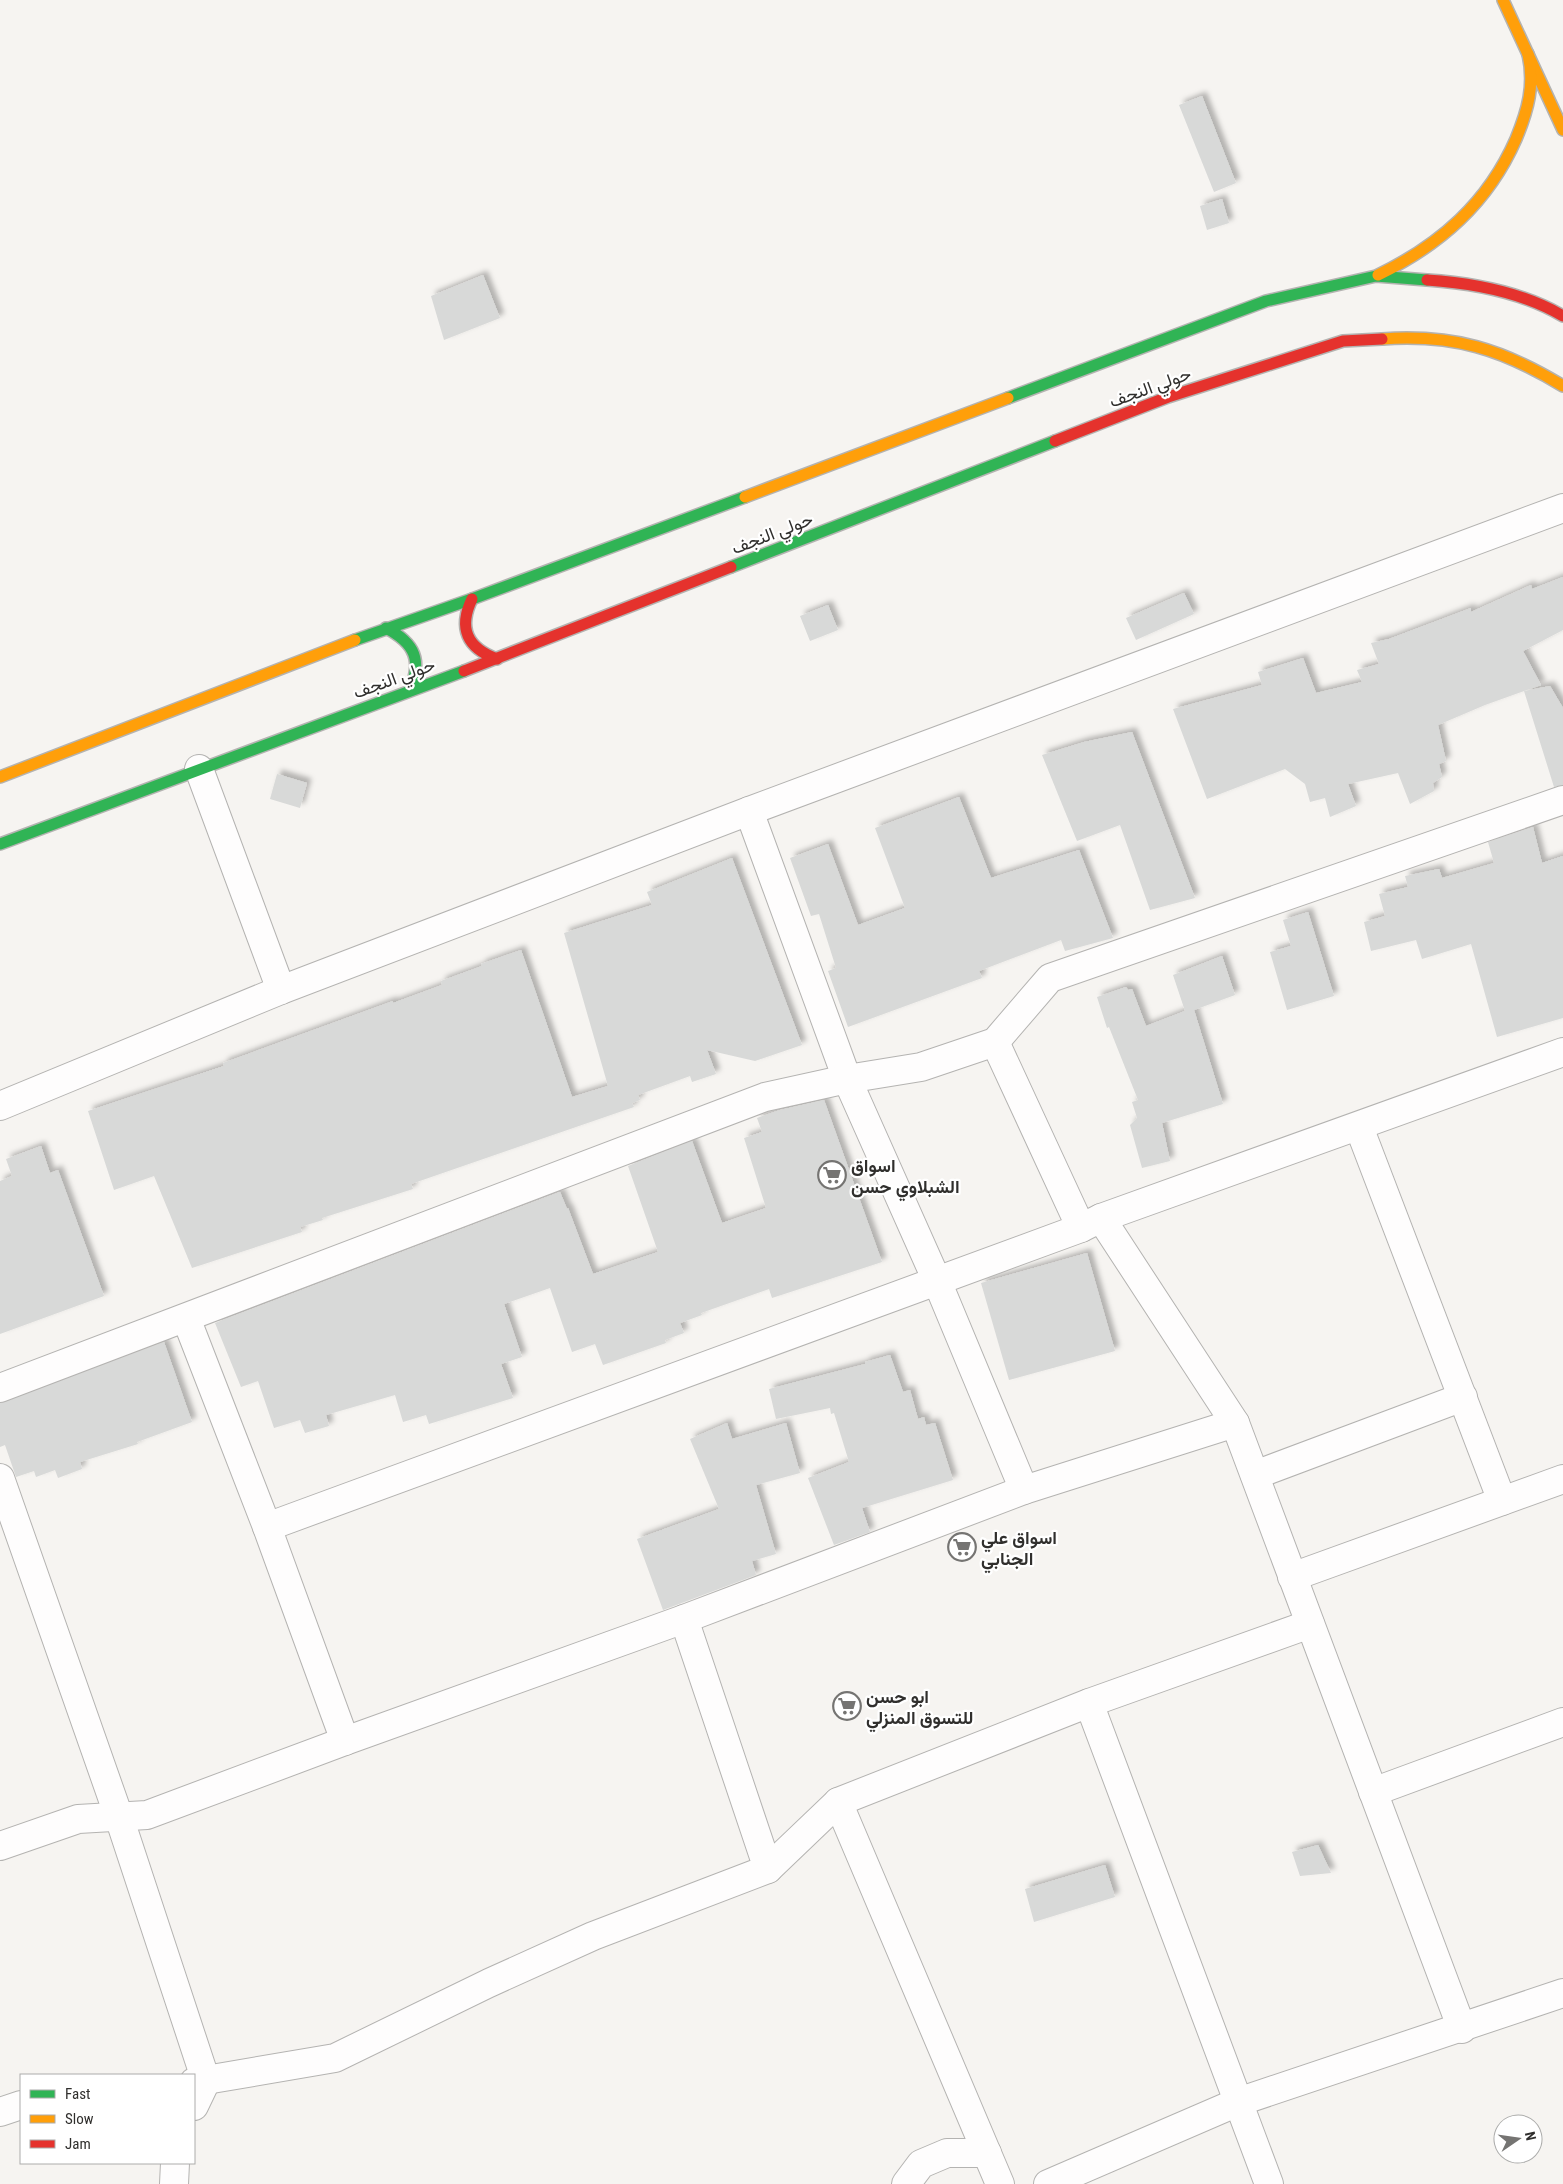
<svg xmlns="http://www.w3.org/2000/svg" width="1563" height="2184" viewBox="0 0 1563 2184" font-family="'Roboto Condensed',Vazirmatn,sans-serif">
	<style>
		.building { fill: #d8d9d8; filter: url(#shadow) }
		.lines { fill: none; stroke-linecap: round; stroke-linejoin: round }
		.street-casing { stroke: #b4b3b1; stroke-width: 30 }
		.fast-casing { stroke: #b4b3b1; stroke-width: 14 }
		.slow-casing { stroke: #b4b3b1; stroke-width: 14 }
		.jam-casing { stroke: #b4b3b1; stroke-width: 14 }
		.street { stroke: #fefdfd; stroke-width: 28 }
		.fast { stroke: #30b455; stroke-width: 11 }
		.slow { stroke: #ff9f0a; stroke-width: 11 }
		.jam { stroke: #e5322d; stroke-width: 11 }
		.labels { text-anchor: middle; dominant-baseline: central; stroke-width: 4.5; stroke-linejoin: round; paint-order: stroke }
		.street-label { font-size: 18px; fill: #302f2d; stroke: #fff }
		.poi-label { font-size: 18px; font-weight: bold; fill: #302f2d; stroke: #fff; text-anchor: start }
	</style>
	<defs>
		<filter id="shadow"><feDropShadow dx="4.5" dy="-4.5" stdDeviation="2.5" flood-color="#0004"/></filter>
	</defs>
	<rect width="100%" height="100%" fill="#f6f4f1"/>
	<g class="building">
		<polygon points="1202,96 1236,183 1214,192 1179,105"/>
		<polygon points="1222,199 1229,223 1207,230 1200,206"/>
		<polygon points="483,275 500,318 444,340 431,296"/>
		<polygon points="1563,577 1563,630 1523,651 1541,685 1485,705 1438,725 1446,761 1439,764 1442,777 1433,783 1434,791 1410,804 1398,773 1348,784 1356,806 1330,817 1325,798 1310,802 1305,784 1285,769 1207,799 1173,709 1262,685 1258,672 1303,658 1316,693 1362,682 1357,670 1379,664 1371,643 1389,639 1471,608 1471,612 1531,585 1532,589"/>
		<polygon points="1184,593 1194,614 1136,640 1126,618"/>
		<polygon points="828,605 838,630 810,641 800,616"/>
		<polygon points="1550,686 1563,708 1563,785 1554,787 1524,691"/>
		<polygon points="1132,732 1195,898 1150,910 1120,825 1077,841 1042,755 1084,742"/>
		<polygon points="277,774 307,783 300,808 270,799"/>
		<polygon points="959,797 991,878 1079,850 1113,938 1065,951 1061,940 979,971 982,978 848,1027 828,971 836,968 819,914 811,916 790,858 828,844 858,925 905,908 875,828"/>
		<polygon points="1533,827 1542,863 1563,856 1563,1018 1497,1037 1471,944 1422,959 1416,940 1371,951 1364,922 1385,916 1379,894 1408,887 1405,876 1439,869 1442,878 1494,863 1488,842"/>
		<polygon points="732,858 802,1045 755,1061 707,1050 716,1074 692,1082 690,1076 638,1095 640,1100 632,1103 634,1107 411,1184 413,1189 322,1218 323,1220 300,1227 302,1232 192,1268 154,1176 114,1190 88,1111 224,1066 223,1063 393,1001 393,1003 442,985 441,981 482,966 481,964 521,950 572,1097 608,1086 564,933 652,905 647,892"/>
		<polygon points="1308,912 1334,996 1287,1010 1270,952 1291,946 1283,920"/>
		<polygon points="1222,956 1235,995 1194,1010 1223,1104 1162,1123 1170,1161 1142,1168 1130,1125 1137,1118 1132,1102 1138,1100 1109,1027 1107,1028 1097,997 1126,987 1128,990 1132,989 1146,1026 1185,1011 1173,975"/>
		<polygon points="824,1100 882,1262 772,1298 769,1289 701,1313 702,1315 680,1323 684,1333 665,1340 666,1343 603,1365 595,1344 572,1352 550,1288 504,1304 522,1357 501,1364 513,1398 429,1424 426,1415 403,1422 395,1395 326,1415 329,1426 305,1433 300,1420 274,1428 258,1381 241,1387 215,1323 560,1192 567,1209 568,1208 593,1274 658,1252 628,1166 692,1141 722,1223 766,1208 744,1138 762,1132 757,1118 780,1110"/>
		<polygon points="41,1146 50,1173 58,1170 104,1296 0,1334 0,1181 12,1176 6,1159"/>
		<polygon points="1087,1253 1115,1351 1009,1380 981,1283"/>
		<polygon points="164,1342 192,1422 137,1442 138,1444 80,1462 82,1469 58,1478 55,1470 36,1477 34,1471 16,1477 5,1445 0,1447 0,1403"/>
		<polygon points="890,1355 903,1392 910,1390 918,1419 924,1417 926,1425 935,1423 953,1480 862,1508 870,1532 834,1545 808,1478 849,1462 834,1413 831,1414 830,1408 776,1419 769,1389 865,1364 865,1362"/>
		<polygon points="727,1423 732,1439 786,1423 800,1473 756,1485 776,1554 752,1561 756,1575 663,1610 637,1539 719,1509 690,1439"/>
		<polygon points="1318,1845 1331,1873 1300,1876 1292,1852"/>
		<polygon points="1105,1865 1115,1897 1034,1922 1025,1889"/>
	</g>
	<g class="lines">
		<defs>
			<g id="street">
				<polyline points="199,769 281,990"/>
				<polyline points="749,811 847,1079 937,1281 1024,1490"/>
				<polyline points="995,1042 1081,1228"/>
				<polyline points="0,1106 281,990 749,811 1563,508"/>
				<polyline points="1359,1127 1502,1501"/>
				<polyline points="1101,1218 1235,1423 1462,2029"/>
				<polyline points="186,1318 267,1527 345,1741"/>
				<polyline points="0,1388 765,1097 847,1079 921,1067 995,1042 1050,978 1563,800"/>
				<polyline points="1255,1475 1463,1397"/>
				<polyline points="0,1478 119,1817 206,2081 194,2106"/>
				<polyline points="267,1527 1081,1228 1101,1218 1563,1052"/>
				<polyline points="1292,1577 1563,1479"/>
				<polyline points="1089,1703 1269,2184"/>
				<polyline points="1373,1792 1563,1722"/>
				<polyline points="838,1802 1000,2184"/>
				<polyline points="0,1846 78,1819 147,1815 345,1741 684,1619 1024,1490 1235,1423"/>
				<polyline points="768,1869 838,1802 1089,1703 1310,1624"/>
				<polyline points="194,2082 335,2058 489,1983 593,1936 768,1869 684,1619"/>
				<polyline points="0,2112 21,2105"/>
				<polyline points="174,2184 175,2163"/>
				<polyline points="906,2184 921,2164 947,2153 987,2153"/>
				<polyline points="1048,2184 1238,2102 1563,1993"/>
			</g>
			<g id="fast">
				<polyline points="1008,398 1266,301 1376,276 1427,280"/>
				<polyline points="731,567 1055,441"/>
				<path d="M386 628C415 643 423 661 409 691"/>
				<polyline points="355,640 472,599 745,497"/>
				<polyline points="0,844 464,671"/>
			</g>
			<g id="slow">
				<polyline points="1503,0 1563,130"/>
				<path d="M1378 275C1440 245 1488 203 1516 139 1528 110 1535 85 1528 54"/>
				<path d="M1382 339C1454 334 1502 349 1563 386"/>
				<polyline points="745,497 1008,398"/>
				<polyline points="0,777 355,640"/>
			</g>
			<g id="jam">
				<path d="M1427 280C1472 283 1524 293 1563 316"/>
				<polyline points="1055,441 1168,397 1343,341 1382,339"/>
				<path d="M472 599C458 628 467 648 497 659"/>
				<polyline points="464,671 731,567"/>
			</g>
		</defs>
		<use href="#street" class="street-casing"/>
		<use href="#fast" class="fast-casing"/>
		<use href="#slow" class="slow-casing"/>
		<use href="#jam" class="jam-casing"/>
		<use href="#street" class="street"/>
		<use href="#fast" class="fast"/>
		<use href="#slow" class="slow"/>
		<use href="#jam" class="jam"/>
	</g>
	<defs>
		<symbol id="supermarket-ring" viewBox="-11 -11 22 22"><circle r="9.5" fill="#fff" stroke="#757472" stroke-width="1.5"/><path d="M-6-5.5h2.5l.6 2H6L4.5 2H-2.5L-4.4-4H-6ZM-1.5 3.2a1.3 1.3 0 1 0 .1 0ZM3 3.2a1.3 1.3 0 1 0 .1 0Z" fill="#757472"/></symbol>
	</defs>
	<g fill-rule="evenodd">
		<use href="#supermarket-ring" x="816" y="1159" width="32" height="32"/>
		<use href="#supermarket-ring" x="946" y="1531" width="32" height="32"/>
		<use href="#supermarket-ring" x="831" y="1690" width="32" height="32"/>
	</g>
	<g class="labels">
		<g class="street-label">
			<text transform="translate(1150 387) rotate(-20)">حولي النجف</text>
			<text transform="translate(772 533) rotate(-21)">حولي النجف</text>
			<text transform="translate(394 678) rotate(-20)">حولي النجف</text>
		</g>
		<g class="poi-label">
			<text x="851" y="1165">اسواق<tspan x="851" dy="21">الشبلاوي حسن</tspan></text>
			<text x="981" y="1537">اسواق علي<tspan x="981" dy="21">الجنابي</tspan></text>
			<text x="866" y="1696">ابو حسن<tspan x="866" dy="21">للتسوق المنزلي</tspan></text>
		</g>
	</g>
	<rect x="20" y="2074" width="175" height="90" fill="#ffffff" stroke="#acacab"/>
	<rect x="30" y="2090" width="25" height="8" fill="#30b455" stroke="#acacab"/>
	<text x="65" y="2099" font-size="15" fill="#302f2d">Fast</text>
	<rect x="30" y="2115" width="25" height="8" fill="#ff9f0a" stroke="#acacab"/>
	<text x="65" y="2124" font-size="15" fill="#302f2d">Slow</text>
	<rect x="30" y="2140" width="25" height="8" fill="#e5322d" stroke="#acacab"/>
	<text x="65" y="2149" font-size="15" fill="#302f2d">Jam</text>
	<g transform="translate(1518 2139) rotate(77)"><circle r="24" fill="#ffffff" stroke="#acacab"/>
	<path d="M0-4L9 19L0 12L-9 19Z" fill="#757472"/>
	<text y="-8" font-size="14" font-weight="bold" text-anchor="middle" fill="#302f2d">N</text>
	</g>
</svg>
